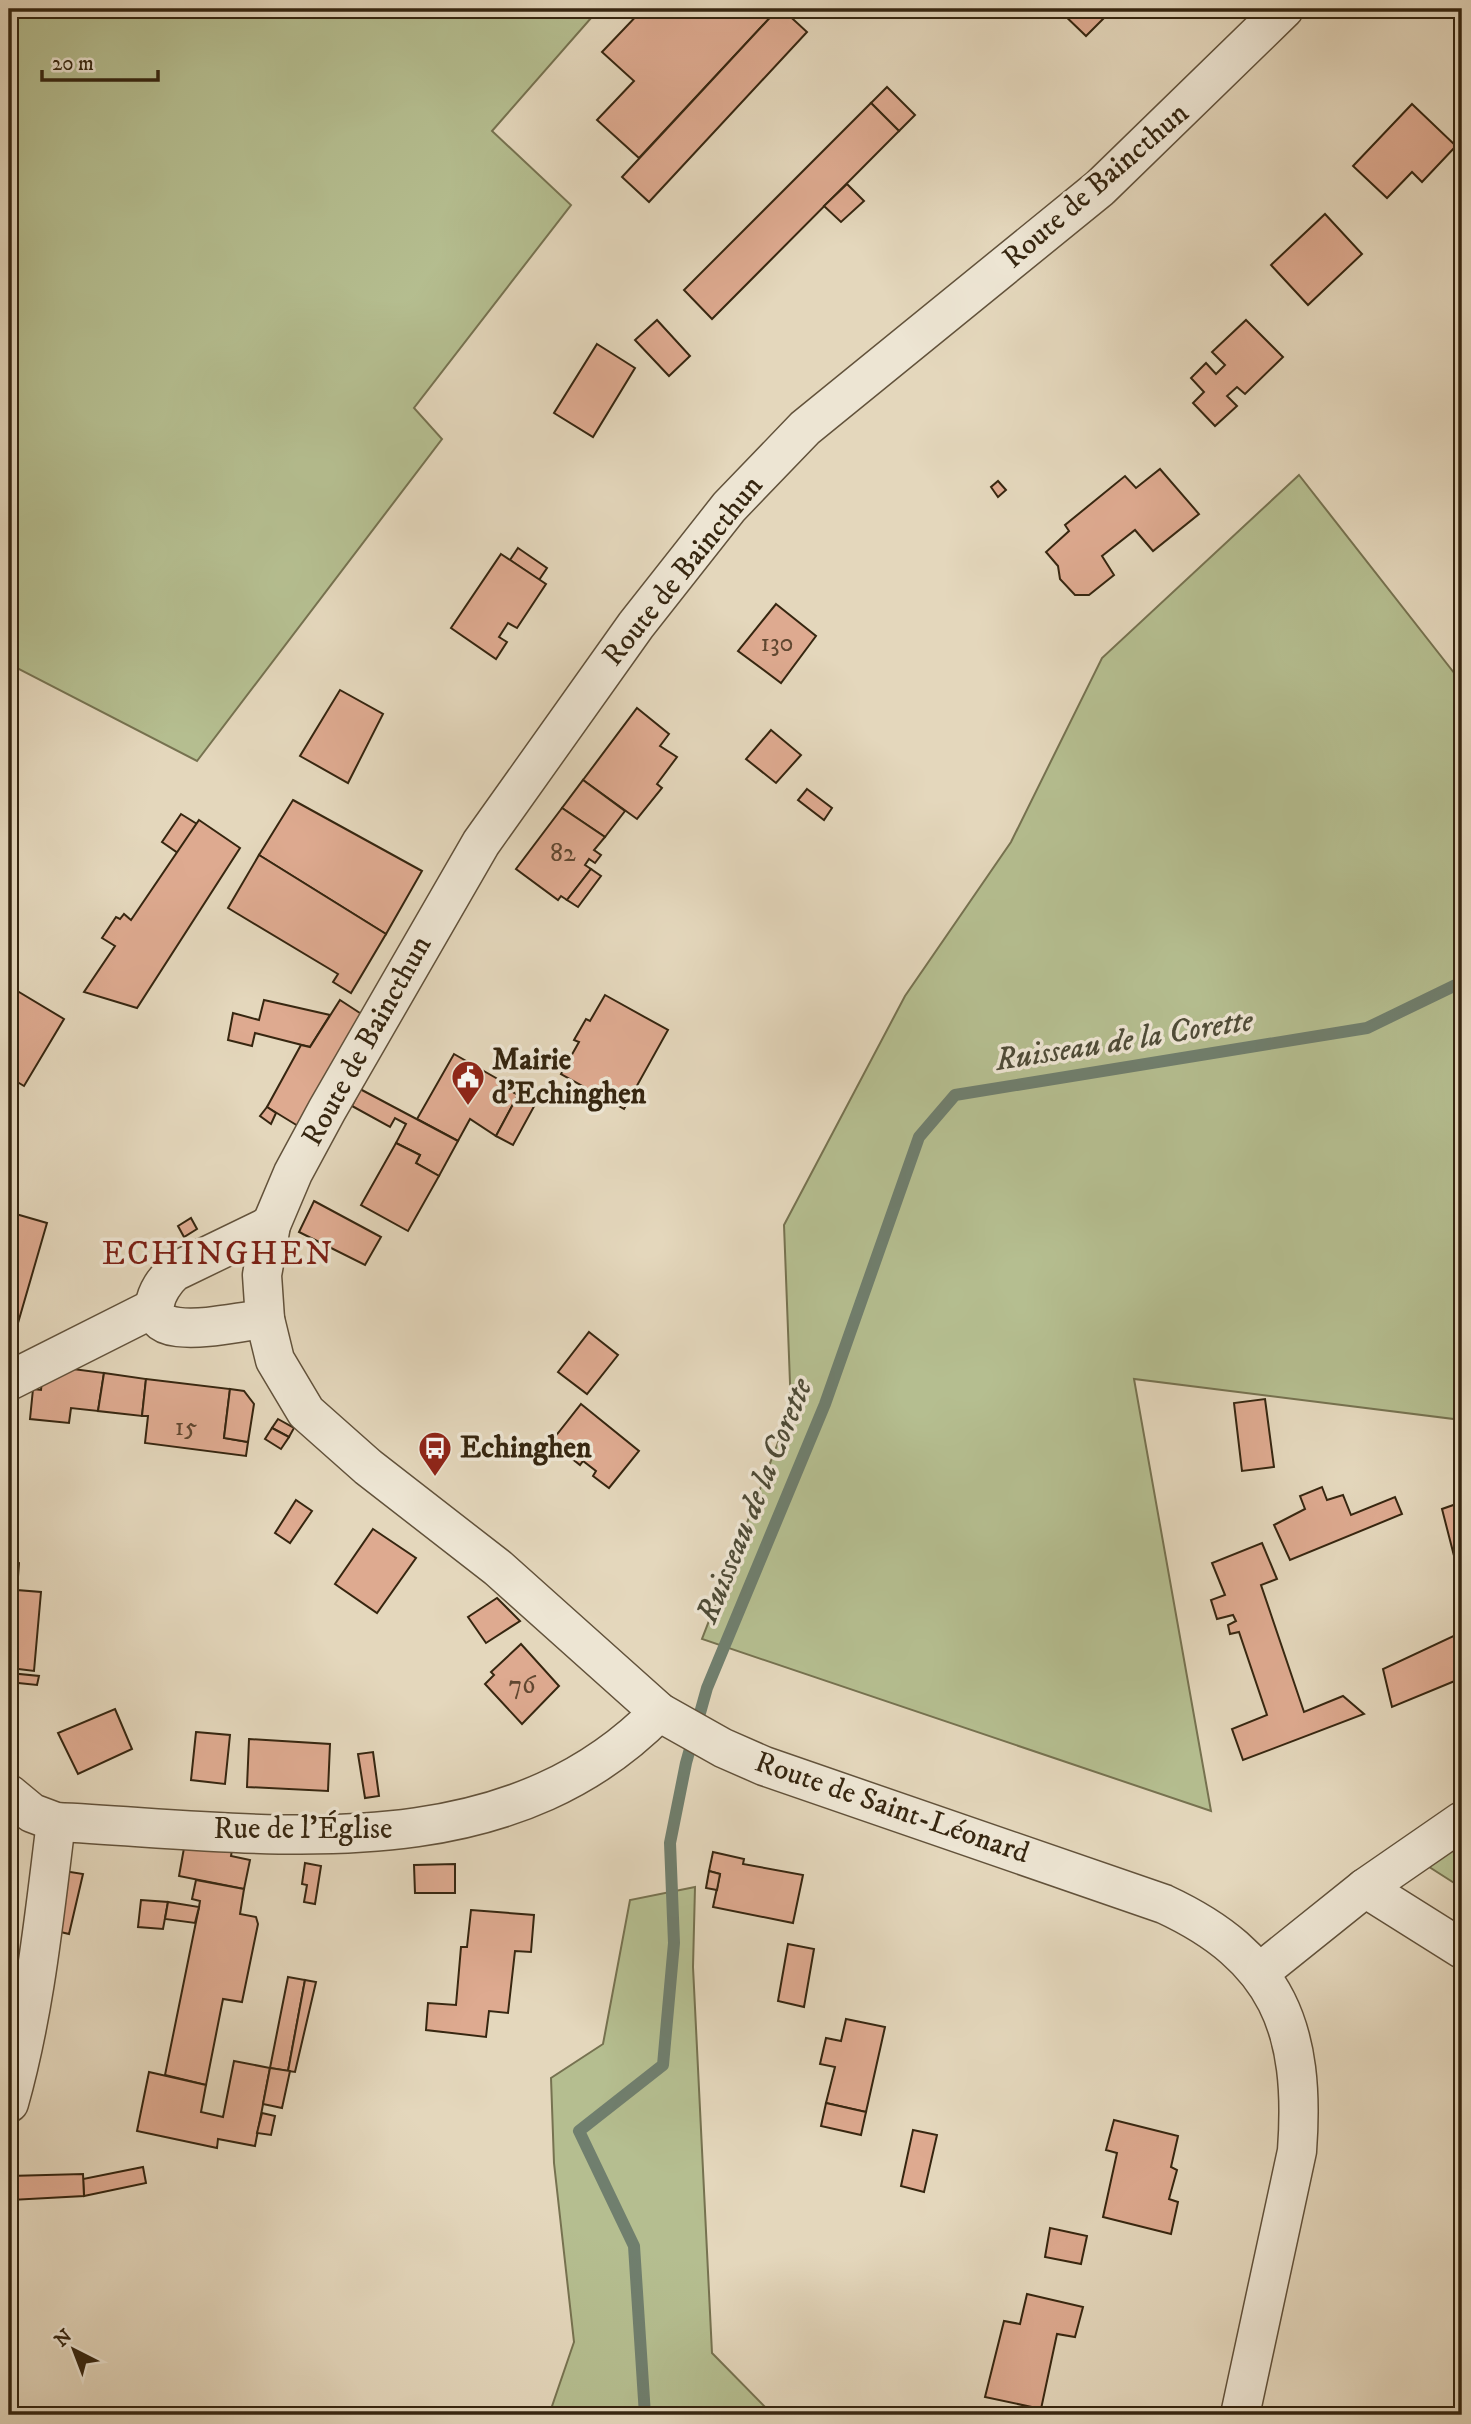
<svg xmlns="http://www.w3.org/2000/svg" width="1471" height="2424" viewBox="0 0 1471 2424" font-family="'IM FELL DW Pica',serif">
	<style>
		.green { fill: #b5be90; stroke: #767250; stroke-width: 2 }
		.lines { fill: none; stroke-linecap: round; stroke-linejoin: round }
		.stream { stroke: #707f6e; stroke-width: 12 }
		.building { fill: #deaa90; stroke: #362610; stroke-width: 2 }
		.minor-casing { stroke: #62523b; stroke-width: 41 }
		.minor { stroke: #ede5d3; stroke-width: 38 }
		.labels { text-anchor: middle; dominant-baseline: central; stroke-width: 7; stroke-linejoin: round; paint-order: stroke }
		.number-label { font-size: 26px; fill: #604730 }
		.street-label { font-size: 30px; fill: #362610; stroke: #ede5d3 }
		.poi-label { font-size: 30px; font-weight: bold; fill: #362610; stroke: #ede5d3; text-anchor: start }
		.water-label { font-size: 32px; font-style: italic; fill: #4e4b37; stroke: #ede5d3 }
		.quarter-label { font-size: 33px; letter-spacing: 2px; fill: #7a1f14; stroke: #ede5d3 }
	</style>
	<rect width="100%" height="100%" fill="#e4d7bc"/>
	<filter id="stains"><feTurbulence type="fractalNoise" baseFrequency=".00286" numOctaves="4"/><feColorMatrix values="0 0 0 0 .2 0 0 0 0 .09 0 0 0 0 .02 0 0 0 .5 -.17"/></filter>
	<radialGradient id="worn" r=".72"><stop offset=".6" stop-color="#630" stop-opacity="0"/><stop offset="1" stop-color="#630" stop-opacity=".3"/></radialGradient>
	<g class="green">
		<polygon points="9,9 599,9 492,131 571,205 414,408 442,439 197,761 9,664"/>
		<polygon points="1299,475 1462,683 1462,1420 1134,1379 1211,1811 702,1639 791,1409 784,1225 905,996 1011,842 1102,658"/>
		<polygon points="1462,1835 1462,1888 1423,1863"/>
		<polygon points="695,1887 693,1967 712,2353 769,2411 768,2415 549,2415 574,2342 554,2163 551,2078 603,2044 630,1900"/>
	</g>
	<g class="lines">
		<polyline class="stream" points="645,2415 634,2246 579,2131 663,2065 674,1943 670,1843 686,1763 707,1688 825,1404 919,1137 955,1095 1367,1028 1462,982"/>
	</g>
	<g class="building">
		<polygon points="643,9 778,9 639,158 597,120 634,81 602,52"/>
		<polygon points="778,9 782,9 807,32 649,202 622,177"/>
		<polygon points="1058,9 1113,9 1086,36"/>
		<polygon points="887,87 915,115 899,131 871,103"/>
		<polygon points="871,103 899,131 712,319 684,290"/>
		<polygon points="1412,104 1456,146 1422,182 1412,172 1387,198 1353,166"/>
		<polygon points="847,184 864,201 841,222 824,206"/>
		<polygon points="1325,214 1362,254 1308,305 1271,265"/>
		<polygon points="657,320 690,356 669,376 635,340"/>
		<polygon points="1246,320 1283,357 1245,394 1237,387 1227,396 1237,406 1215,426 1193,403 1204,392 1191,378 1206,363 1216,374 1225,365 1212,352"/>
		<polygon points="597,344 635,368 593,437 554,413"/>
		<polygon points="1160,469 1199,514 1153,551 1135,530 1102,556 1114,575 1089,595 1075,595 1060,579 1058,566 1046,552 1069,531 1065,525 1125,476 1136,488"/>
		<polygon points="998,481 1006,490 998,497 991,487"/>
		<polygon points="518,548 547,568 539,580 510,560"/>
		<polygon points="501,554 546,584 517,628 508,623 499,637 507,642 496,659 451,628"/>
		<polygon points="776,604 816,636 781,683 738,651"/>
		<polygon points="340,690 383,714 348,783 300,756"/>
		<polygon points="637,708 669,734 660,746 677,757 657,784 662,788 637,819 583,780"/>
		<polygon points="771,730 801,755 776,783 746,759"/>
		<polygon points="583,780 625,811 605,837 562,808"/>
		<polygon points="807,789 832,808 824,820 798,800"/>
		<polygon points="293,800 422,871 386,934 259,855"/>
		<polygon points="562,808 605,837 594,850 601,855 595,863 589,859 585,865 591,869 567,900 561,896 558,900 516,869"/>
		<polygon points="181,814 197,824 178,853 162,842"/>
		<polygon points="199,820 240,848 137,1008 84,992 115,946 102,938 116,917 120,919 124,914 131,920"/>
		<polygon points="259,855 386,934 351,993 333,982 338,974 228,908"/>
		<polygon points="591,869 601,876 578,907 567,900"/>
		<polygon points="9,986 64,1019 24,1086 9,1077"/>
		<polygon points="605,995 668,1030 624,1109 561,1074 579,1042 574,1040 586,1019 590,1021"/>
		<polygon points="264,1000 330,1015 310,1047 255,1033 252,1046 228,1040 233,1013 259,1020"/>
		<polygon points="340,1000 366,1017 298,1126 267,1107 301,1045 310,1047"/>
		<polygon points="454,1054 503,1082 501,1085 518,1095 496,1136 470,1119 458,1141 417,1119"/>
		<polygon points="503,1082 537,1101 513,1145 496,1136 518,1095 501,1085"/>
		<polygon points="360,1089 458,1141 439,1176 416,1163 420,1155 396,1143 406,1124 395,1118 390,1127 352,1106"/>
		<polygon points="267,1107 276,1113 271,1124 260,1116"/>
		<polygon points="396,1143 420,1155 416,1163 439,1176 408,1231 361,1205"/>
		<polygon points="314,1201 381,1237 365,1265 299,1232"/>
		<polygon points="9,1212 47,1223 18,1323 9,1320"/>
		<polygon points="191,1218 197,1229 184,1237 178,1226"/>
		<polygon points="589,1332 618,1355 587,1394 558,1372"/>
		<polygon points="73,1369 104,1373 98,1411 71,1408 69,1423 30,1419 33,1389 41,1390 42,1381"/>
		<polygon points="104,1373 146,1379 142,1416 98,1411"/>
		<polygon points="146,1379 230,1389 224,1438 248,1442 246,1456 145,1443 148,1416 142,1416"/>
		<polygon points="230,1389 244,1391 254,1404 248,1442 224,1438"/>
		<polygon points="1265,1399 1274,1467 1242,1471 1234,1403"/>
		<polygon points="581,1404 639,1451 609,1488 593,1476 596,1471 583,1461 580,1465 551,1442"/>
		<polygon points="278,1419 294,1428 289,1437 272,1428"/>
		<polygon points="272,1428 289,1437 281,1449 265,1439"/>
		<polygon points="1322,1487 1327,1500 1343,1495 1351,1515 1395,1497 1402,1514 1290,1560 1274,1525 1305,1509 1300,1496"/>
		<polygon points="296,1500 312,1511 290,1543 275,1533"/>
		<polygon points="1462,1502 1462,1587 1442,1509"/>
		<polygon points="373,1529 416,1558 377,1613 335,1584"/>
		<polygon points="1262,1543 1277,1579 1261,1585 1304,1712 1343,1696 1364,1714 1243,1760 1232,1729 1267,1715 1239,1632 1230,1634 1228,1625 1236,1621 1233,1615 1217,1619 1211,1600 1225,1595 1212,1563"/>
		<polygon points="9,1561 19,1563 17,1590 41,1592 34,1671 10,1668 10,1673 39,1676 37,1685 9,1682"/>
		<polygon points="497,1598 520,1621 486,1643 468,1617"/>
		<polygon points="1462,1632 1462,1678 1392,1707 1383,1669"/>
		<polygon points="521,1644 559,1686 522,1724 485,1684 494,1675 491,1672"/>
		<polygon points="115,1709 132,1749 78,1774 58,1733"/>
		<polygon points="196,1732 230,1735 225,1784 191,1780"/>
		<polygon points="249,1739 330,1744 328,1791 247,1787"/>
		<polygon points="373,1752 379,1796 365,1798 358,1754"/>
		<polygon points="184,1848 232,1850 231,1856 250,1860 244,1889 179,1876"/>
		<polygon points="713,1852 744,1859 743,1864 803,1875 793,1923 713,1907 720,1874 709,1871"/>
		<polygon points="305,1863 321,1866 315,1904 304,1902 307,1885 302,1884"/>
		<polygon points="455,1864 455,1893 415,1893 414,1865"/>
		<polygon points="64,1871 83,1874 69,1934 52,1930"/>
		<polygon points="709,1871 720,1874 717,1890 706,1888"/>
		<polygon points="196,1880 244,1889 240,1914 256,1917 258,1924 242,2002 223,1999 206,2085 165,2075 199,1907 200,1901 192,1899"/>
		<polygon points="141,1900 168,1902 163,1929 138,1927"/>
		<polygon points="168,1902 199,1907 195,1923 165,1919"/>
		<polygon points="471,1910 534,1915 531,1952 515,1951 508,2013 489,2011 486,2037 426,2030 428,2003 456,2005 461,1947 467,1947"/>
		<polygon points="788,1944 814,1949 804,2007 778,2001"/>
		<polygon points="288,1977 305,1980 288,2071 270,2068"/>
		<polygon points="305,1980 316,1982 295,2072 288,2071"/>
		<polygon points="846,2019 885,2027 866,2112 826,2103 835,2067 820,2064 826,2038 841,2041"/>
		<polygon points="234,2061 270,2068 255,2146 218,2139 217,2148 137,2131 149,2072 206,2085 201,2112 223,2117"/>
		<polygon points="270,2068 290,2071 282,2108 263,2104"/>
		<polygon points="826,2103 866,2112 861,2135 821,2126"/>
		<polygon points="262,2113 275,2116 271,2135 257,2133"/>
		<polygon points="1114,2120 1178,2136 1171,2167 1177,2170 1169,2199 1178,2202 1171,2234 1103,2217 1117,2153 1106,2150"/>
		<polygon points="913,2130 937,2135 924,2192 901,2186"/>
		<polygon points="143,2167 146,2183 84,2196 83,2179"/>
		<polygon points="83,2174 84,2196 11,2200 9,2176"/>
		<polygon points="1050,2228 1087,2236 1081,2264 1045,2257"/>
		<polygon points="1027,2294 1083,2307 1075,2337 1057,2334 1041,2409 985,2397 1004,2321 1020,2324"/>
	</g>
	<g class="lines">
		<defs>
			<g id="minor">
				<path d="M265 1319C237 1322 205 1330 178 1327 140 1323 156 1288 174 1272L271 1225"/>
				<polyline points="9,1381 154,1308"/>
				<path d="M9 1794 32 1813 56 1822C262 1832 499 1875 659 1712"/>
				<polyline points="1365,1888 1462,1949"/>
				<polyline points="1259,1973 1365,1888 1462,1821"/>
				<path d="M9 2103C35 2011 44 1917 56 1822"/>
				<path d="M1240 2415 1297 2151C1306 2029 1278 1957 1164 1904L764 1766 723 1748 659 1712 498 1568 368 1467 306 1412 275 1360 265 1319 262 1275 271 1225 293 1173 327 1110 481 843 636 625 729 507 805 428 1100 188 1284 9"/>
			</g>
		</defs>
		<use href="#minor" class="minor-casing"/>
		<use href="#minor" class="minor"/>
	</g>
	<defs>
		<symbol id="civic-pin" viewBox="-11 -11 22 30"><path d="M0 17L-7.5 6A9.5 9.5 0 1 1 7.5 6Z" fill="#8f2418" stroke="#ede5d3"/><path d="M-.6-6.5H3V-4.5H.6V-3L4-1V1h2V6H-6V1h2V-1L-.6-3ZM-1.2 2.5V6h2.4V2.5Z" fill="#fff"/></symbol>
		<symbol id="bus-pin" viewBox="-11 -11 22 30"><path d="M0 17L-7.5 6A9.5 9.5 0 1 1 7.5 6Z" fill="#8f2418" stroke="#ede5d3"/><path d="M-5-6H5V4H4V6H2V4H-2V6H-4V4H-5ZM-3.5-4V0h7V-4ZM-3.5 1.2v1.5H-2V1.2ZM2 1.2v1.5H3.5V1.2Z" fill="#fff"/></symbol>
	</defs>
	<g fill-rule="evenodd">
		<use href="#civic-pin" x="449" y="1058" width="38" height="52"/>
		<use href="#bus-pin" x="416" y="1429" width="38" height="52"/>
	</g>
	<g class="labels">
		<g class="number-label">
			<text x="777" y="643">130</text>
			<text x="563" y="853">82</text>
			<text x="186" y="1427">15</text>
			<text x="522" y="1685">76</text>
		</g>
		<g class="street-label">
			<text transform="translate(1096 186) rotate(-41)">Route de Baincthun</text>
			<text transform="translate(683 571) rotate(-51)">Route de Baincthun</text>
			<text transform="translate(367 1041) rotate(-61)">Route de Baincthun</text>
			<text transform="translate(892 1808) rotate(19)">Route de Saint-Léonard</text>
			<text x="303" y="1829">Rue de l'Église</text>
		</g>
		<g class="poi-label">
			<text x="492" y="1060">Mairie<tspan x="492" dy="34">d'Echinghen</tspan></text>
			<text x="460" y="1448">Echinghen</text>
		</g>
		<g class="water-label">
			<text transform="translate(1124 1041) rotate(-9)">Ruisseau de la Corette</text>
			<text transform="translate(755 1501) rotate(-68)">Ruisseau de la Corette</text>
		</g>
		<g class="quarter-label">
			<text x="218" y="1254">ECHINGHEN</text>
		</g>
	</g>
	<rect width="1471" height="2424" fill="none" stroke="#e4d7bc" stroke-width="35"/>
	<rect x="10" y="10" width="1450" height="2403" fill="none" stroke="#362610" stroke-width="3.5"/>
	<rect x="18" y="18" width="1436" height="2389" fill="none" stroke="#362610" stroke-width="2"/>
	<g transform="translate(74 2350) rotate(318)" stroke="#ede5d3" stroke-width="5" paint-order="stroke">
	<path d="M0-5L12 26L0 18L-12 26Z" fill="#362610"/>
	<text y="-10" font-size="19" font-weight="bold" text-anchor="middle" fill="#362610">N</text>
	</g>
	<path d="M42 70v10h116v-10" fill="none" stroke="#362610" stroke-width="3.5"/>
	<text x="52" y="70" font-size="21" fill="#362610" stroke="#ede5d3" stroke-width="5" paint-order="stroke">20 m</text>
	<rect width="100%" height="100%" filter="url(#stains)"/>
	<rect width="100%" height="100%" fill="url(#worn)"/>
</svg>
